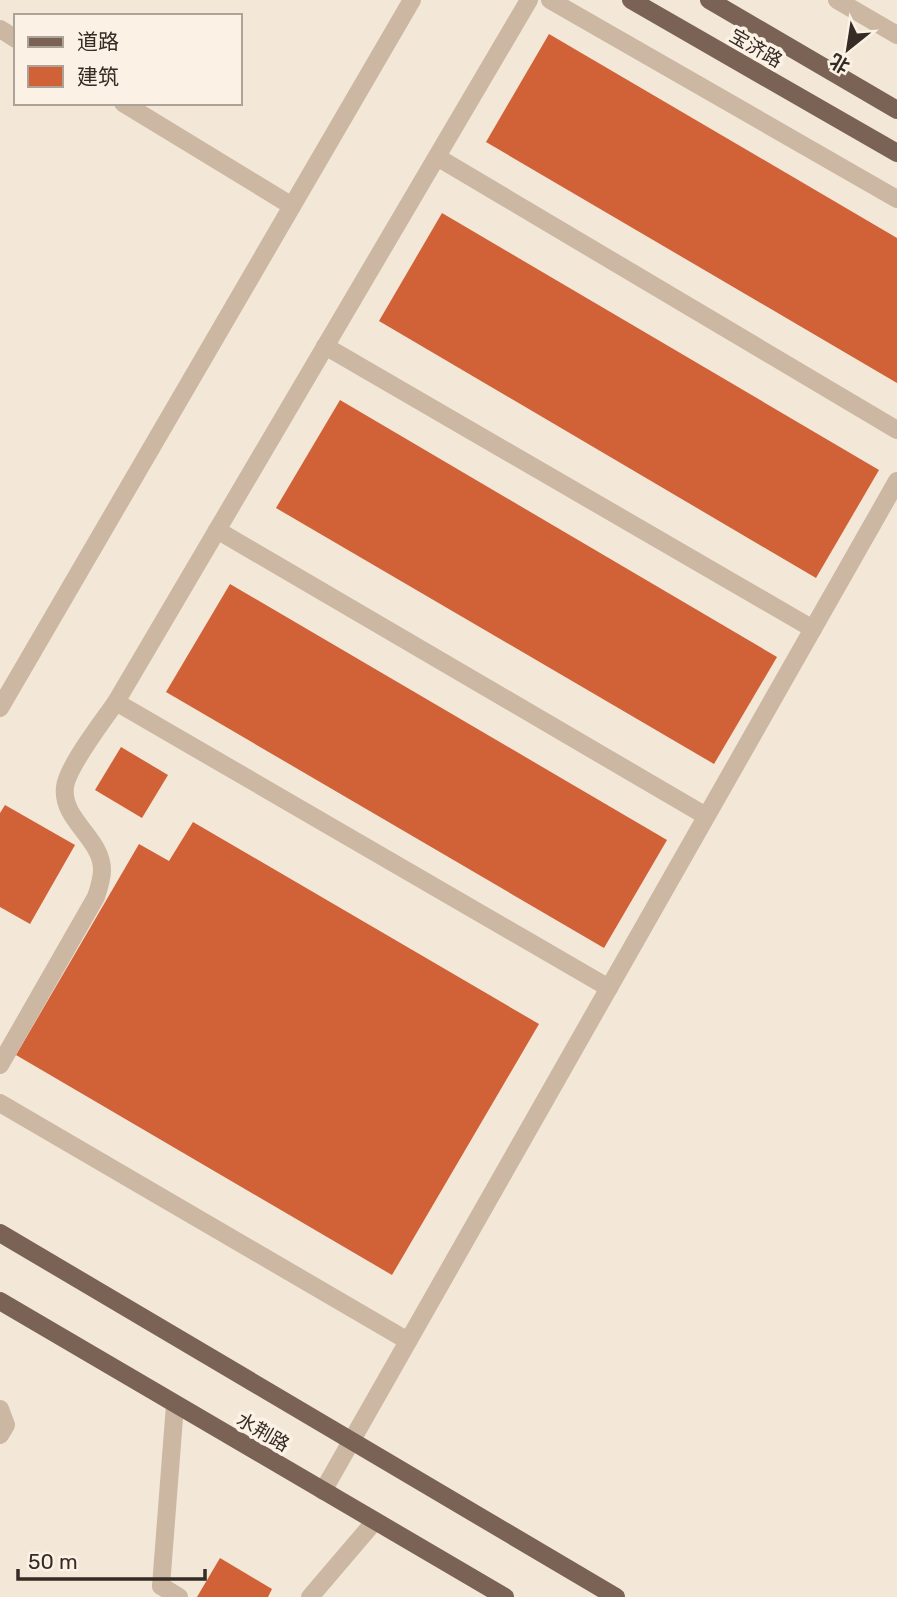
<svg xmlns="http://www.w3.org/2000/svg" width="897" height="1597" viewBox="0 0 897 1597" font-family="Rubik,'Noto Sans SC',sans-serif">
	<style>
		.building { fill: #d16137 }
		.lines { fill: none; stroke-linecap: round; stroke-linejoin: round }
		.minor { stroke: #ccb7a2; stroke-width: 18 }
		.major { stroke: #7a6255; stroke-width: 18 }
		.labels { text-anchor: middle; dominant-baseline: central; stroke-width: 7; stroke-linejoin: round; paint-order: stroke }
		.street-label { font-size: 19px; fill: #362b25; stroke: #fbf1e4 }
	</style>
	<rect width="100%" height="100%" fill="#f3e7d7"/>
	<g class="building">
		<polygon points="549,34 897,238 897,383 486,142"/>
		<polygon points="442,213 879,470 816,578 379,321"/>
		<polygon points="340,400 777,657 714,764 276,508"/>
		<polygon points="230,584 667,840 604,948 166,692"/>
		<polygon points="121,747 168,775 142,818 95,790"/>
		<polygon points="5,805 75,845 30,924 0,907 0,813"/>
		<polygon points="193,822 539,1024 392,1275 16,1055 139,844 169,861"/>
		<polygon points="220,1558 272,1589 268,1597 197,1597"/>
	</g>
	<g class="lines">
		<g class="minor">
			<polyline points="529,0 116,702 609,988"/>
			<polyline points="550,0 897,199"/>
			<polyline points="837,0 897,35"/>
			<polyline points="0,29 16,39"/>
			<polyline points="123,103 292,206"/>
			<polyline points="437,157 897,430"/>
			<polyline points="325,346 813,629"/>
			<polyline points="217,530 706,816"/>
			<polyline points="0,708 412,0"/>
			<path d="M0 1065 96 897C99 888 102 879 102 870 102 838 61 820 65 787 67 767 103 721 116 702"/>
			<polyline points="0,1103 408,1341"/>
			<polyline points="175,1405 161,1586 179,1597"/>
			<polyline points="0,1409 6,1425 0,1435"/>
			<polyline points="323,1491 897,481"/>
			<polyline points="310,1597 375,1521"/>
		</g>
		<g class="major">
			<polyline points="631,0 897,153"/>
			<polyline points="709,0 897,110"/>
			<polyline points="0,1233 616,1597"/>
			<polyline points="0,1301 505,1597"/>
		</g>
	</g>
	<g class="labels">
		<g class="street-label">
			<text transform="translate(756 48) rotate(30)">宝济路</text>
			<text transform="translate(263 1432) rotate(30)">水荆路</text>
		</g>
	</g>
	<rect x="14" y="14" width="228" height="91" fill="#fbf1e4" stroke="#aca298" stroke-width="2"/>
	<rect x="28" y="37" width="35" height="10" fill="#7a6255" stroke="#aca298" stroke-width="2"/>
	<text x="77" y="49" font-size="21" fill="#362b25">道路</text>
	<rect x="28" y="66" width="35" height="21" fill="#d16137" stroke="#aca298" stroke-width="2"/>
	<text x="77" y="84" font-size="21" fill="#362b25">建筑</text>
	<g transform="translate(848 49) rotate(210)" stroke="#fbf1e4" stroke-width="5" paint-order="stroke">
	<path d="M0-5L12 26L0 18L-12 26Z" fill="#362b25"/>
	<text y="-10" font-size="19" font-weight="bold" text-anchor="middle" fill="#362b25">北</text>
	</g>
	<path d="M18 1569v10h187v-10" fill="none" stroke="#362b25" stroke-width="3.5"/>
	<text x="28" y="1569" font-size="21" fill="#362b25" stroke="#fbf1e4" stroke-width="5" paint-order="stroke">50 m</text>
</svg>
